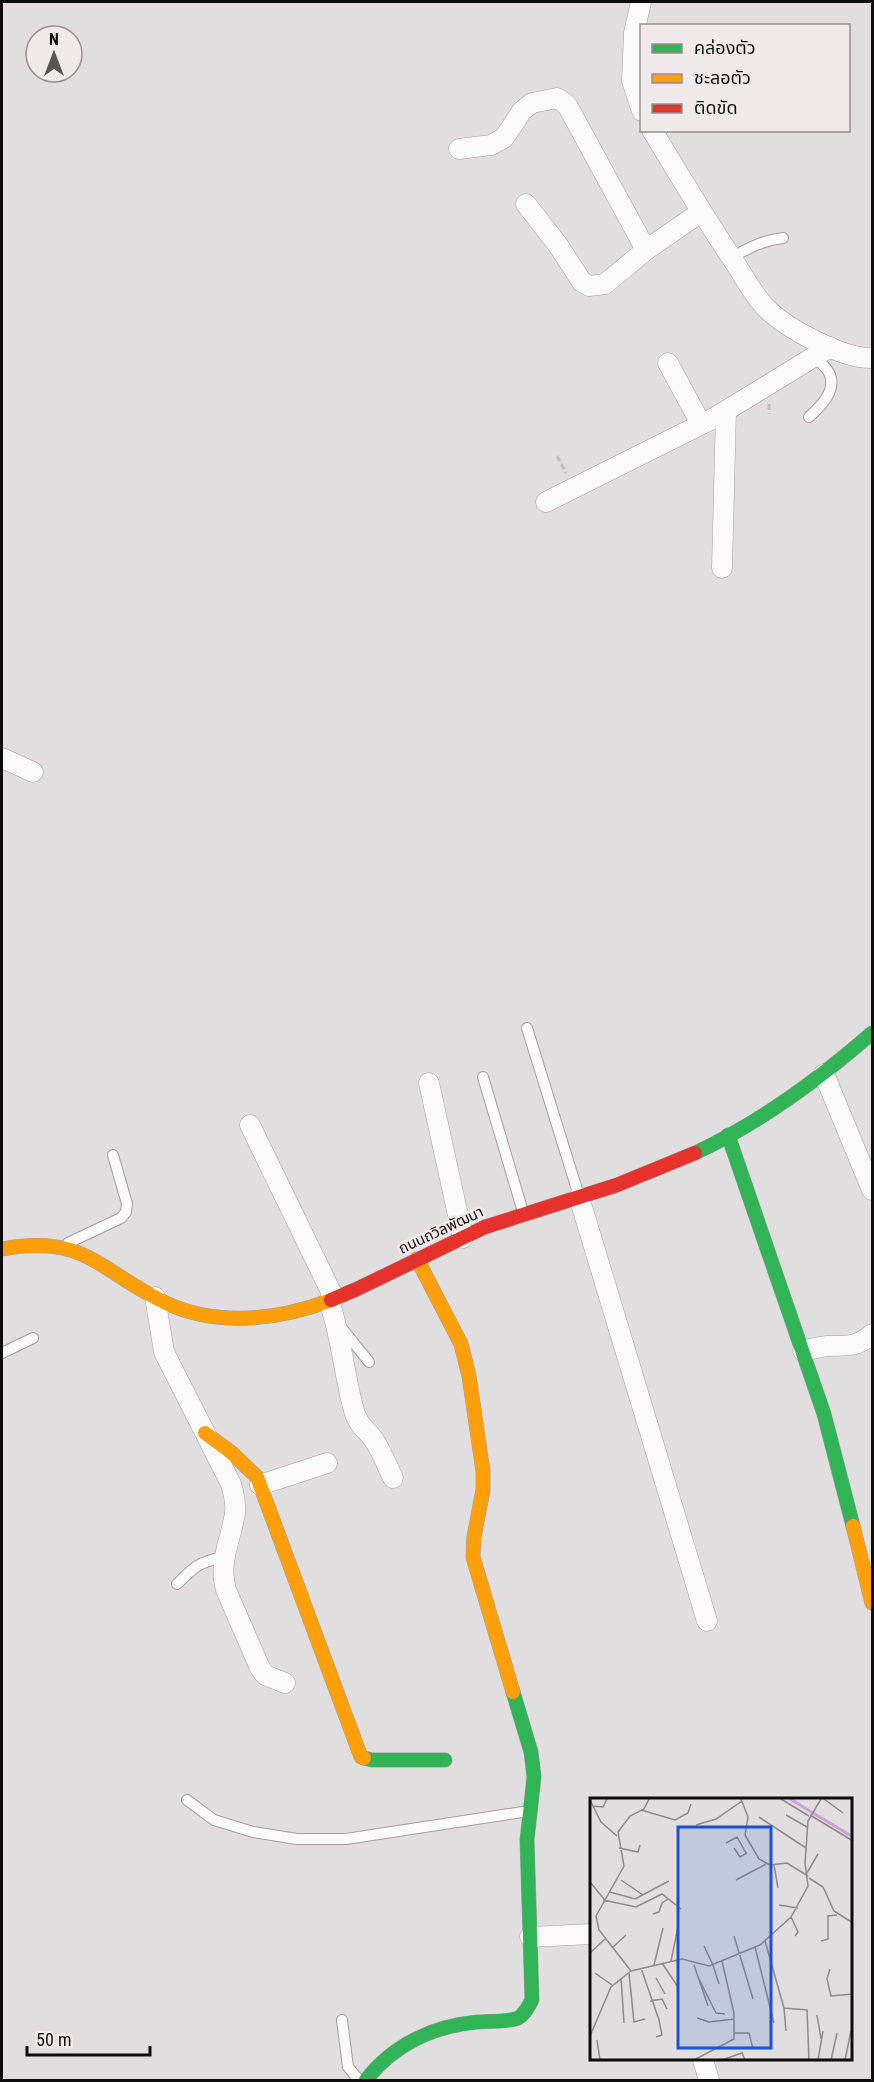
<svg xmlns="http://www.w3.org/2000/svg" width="874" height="2082" viewBox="0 0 874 2082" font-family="'Roboto Condensed','Noto Sans Thai',sans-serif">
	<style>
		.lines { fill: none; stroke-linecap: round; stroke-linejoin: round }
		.lane-casing { stroke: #a29fa0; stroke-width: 12 }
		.street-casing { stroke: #a29fa0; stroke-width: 21 }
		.fast-casing { stroke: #a29fa0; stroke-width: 15 }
		.slow-casing { stroke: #a29fa0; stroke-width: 15 }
		.jam-casing { stroke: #a29fa0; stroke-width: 15 }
		.path { stroke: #bfbfbf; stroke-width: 3; stroke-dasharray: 6 3; stroke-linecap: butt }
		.lane { stroke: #fafafa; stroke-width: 10 }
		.street { stroke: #fafafa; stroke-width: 20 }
		.fast { stroke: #30b455; stroke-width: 14 }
		.slow { stroke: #ff9f0a; stroke-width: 14 }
		.jam { stroke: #e5322d; stroke-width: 14 }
		.labels { text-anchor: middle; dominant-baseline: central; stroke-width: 5; stroke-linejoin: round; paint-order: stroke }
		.street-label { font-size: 15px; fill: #0d0c0c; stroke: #f0eaeb }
		.inset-river { fill: none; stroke: #cca1d7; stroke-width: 3 }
		.inset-road { fill: none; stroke: #8c8a8b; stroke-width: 1.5 }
		.view { fill: #1d4ed8; fill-opacity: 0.15; stroke: #1d4ed8; stroke-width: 3 }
		.inset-edge { fill: none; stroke: #0d0c0c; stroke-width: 3 }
	</style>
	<rect width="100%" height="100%" fill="#e1dedf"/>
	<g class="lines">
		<defs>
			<g id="lane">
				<path d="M731 258C748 248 764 240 783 238"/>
				<path d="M809 417C821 406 839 389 828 371 825 366 819 361 814 357"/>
				<polyline points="527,1028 579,1196"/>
				<polyline points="483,1077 523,1212"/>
				<polyline points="68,1243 121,1218 126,1212 127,1204 113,1155"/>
				<polyline points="341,1327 369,1362"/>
				<polyline points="2,1353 33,1338"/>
				<path d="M177 1584C195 1566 199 1562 224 1557"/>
				<polyline points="187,1800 214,1820 253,1832 297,1839 346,1839 529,1811"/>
				<polyline points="342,2020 348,2067 359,2080"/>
			</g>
			<g id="street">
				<polyline points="641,2 634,33 632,81 642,111"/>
				<path d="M652 130C679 175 706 220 735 263 745 278 754 296 766 308 787 329 843 359 872 358"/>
				<polyline points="459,149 491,145 504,138 522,111 532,103 557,98 567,105 646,250"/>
				<polyline points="526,204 558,245 582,282 589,286 605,284 646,250 701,212"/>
				<polyline points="668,363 701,424"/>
				<polyline points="546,502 714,418 830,347"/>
				<polyline points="722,568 726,411"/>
				<polyline points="2,758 33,772"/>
				<polyline points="824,1074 872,1190"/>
				<polyline points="429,1083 463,1238"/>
				<polyline points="250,1125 334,1298"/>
				<polyline points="579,1197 707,1621"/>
				<path d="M155 1297 164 1352 231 1484C234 1494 236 1503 235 1513 231 1540 218 1562 226 1590L260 1668 265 1675 285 1683"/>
				<path d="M329 1301C342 1338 344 1377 355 1414 359 1426 368 1431 374 1440 382 1452 387 1466 393 1478"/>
				<path d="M803 1351C811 1349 819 1347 827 1346 846 1345 857 1348 872 1334"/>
				<polyline points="260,1485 327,1463"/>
				<polyline points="530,1937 592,1934"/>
				<polyline points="703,2060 709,2080"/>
			</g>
			<g id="fast">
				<polyline points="728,1135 824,1414 853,1526"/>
				<path d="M695 1153C760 1123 818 1080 872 1033"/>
				<polyline points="364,1758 372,1760 445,1760"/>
				<path d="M366 2080C393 2045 433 2026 477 2022 487 2021 510 2022 518 2018 525 2014 528 2007 532 2000L527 1840 534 1777 531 1752 513 1692"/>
			</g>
			<g id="slow">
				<path d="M2 1249C85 1233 100 1272 166 1303 217 1327 280 1320 331 1300"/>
				<polyline points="417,1259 461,1344 469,1376 483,1471 483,1490 474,1537 473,1557 513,1692"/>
				<polyline points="205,1433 232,1453 257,1477 361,1757 364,1758"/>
				<polyline points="853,1526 872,1603"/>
			</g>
			<polyline id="jam" points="331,1300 357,1289 485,1227 617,1185 695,1153"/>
		</defs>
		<use href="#lane" class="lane-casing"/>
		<use href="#street" class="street-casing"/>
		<use href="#fast" class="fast-casing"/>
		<use href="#slow" class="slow-casing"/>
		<use href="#jam" class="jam-casing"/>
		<g class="path">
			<polyline points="769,404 769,414"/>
			<polyline points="557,456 566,473"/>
		</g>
		<use href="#lane" class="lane"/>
		<use href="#street" class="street"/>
		<use href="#fast" class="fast"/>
		<use href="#slow" class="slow"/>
		<use href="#jam" class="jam"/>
	</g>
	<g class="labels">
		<g class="street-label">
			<text transform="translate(441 1230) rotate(-25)">ถนนถวิลพัฒนา</text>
		</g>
	</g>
	<g transform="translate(590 1798)">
		<rect width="262" height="262" fill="#e1dedf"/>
		<path class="inset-river" d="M200 1 263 39"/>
		<path class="inset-road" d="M151 1 158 19 155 37 169 61 180 67 197 65 218 78M191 1 219 18M234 1 253 15M0 2 11 24 27 38M2 8 13 9 17 1M51 12 85 22 98 15 101 6M196 17 217 29M220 17 263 43M169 19 216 50M106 27 126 21 152 3M136 45 147 39 156 55M29 50 48 54 50 47M144 50 150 59 157 55M184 67 188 90M217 75 228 56M219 80 233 89 244 113 263 125M31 82 53 97M146 82 176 66M0 84 14 101M20 94 45 101 79 83M13 102 46 109 72 96 91 111M189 107 208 110M63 116 69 114 72 105 78 101M201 119 208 134 205 138M144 138 163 201M175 143 194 210 217 212 219 262M231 143 238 141V118L247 117M114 148 123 167M165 149 184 225M22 150 36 137M0 155 15 141M81 163 88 129M72 165 88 189M64 167 73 130M104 167 118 208M123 167 129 186M51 170 69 222 72 237 66 239M240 171 237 181 241 198 263 196M41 173 9 132 6 118 34 68 28 34 40 18 54 11 59 1M5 175 22 187M39 175 44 224 55 221M31 180 34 225M66 180 75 196M109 181 126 215 135 216M60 203 72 201 77 211M194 210 196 233M227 217 231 241M107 220 119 224 144 221M144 235H159L163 251M0 238 21 189 41 173 92 161 119 168 170 147 201 119 218 88 215 65 218 23 231 1M7 242 10 262M104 262 144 241V215L132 163M132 262 152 255 155 262M228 262 233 233M241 262 247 235M255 262 261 233"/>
		<path class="view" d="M88 29H181V250H88Z"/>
		<rect width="262" height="262" class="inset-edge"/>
	</g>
	<rect width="874" height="2082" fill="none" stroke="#0d0c0c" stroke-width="6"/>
	<rect x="640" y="24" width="210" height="108" fill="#f0eaeb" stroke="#959192" stroke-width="1.5"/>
	<rect x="652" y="44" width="30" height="9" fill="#30b455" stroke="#959192" stroke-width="1.5"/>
	<text x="694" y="54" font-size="18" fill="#0d0c0c">คล่องตัว</text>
	<rect x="652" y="74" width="30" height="9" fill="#ff9f0a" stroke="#959192" stroke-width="1.5"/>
	<text x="694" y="84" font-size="18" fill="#0d0c0c">ชะลอตัว</text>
	<rect x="652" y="104" width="30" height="9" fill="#e5322d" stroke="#959192" stroke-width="1.5"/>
	<text x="694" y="114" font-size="18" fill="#0d0c0c">ติดขัด</text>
	<g transform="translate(54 54)"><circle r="28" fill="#f0eaeb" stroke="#959192" stroke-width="1.5"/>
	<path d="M0-4.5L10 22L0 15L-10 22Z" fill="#575656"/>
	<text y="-9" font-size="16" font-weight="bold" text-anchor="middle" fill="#0d0c0c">N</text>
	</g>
	<path d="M27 2046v9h123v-9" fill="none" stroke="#0d0c0c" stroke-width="3"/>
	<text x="36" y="2046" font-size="18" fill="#0d0c0c" stroke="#f0eaeb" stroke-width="4.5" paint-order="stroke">50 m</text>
</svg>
